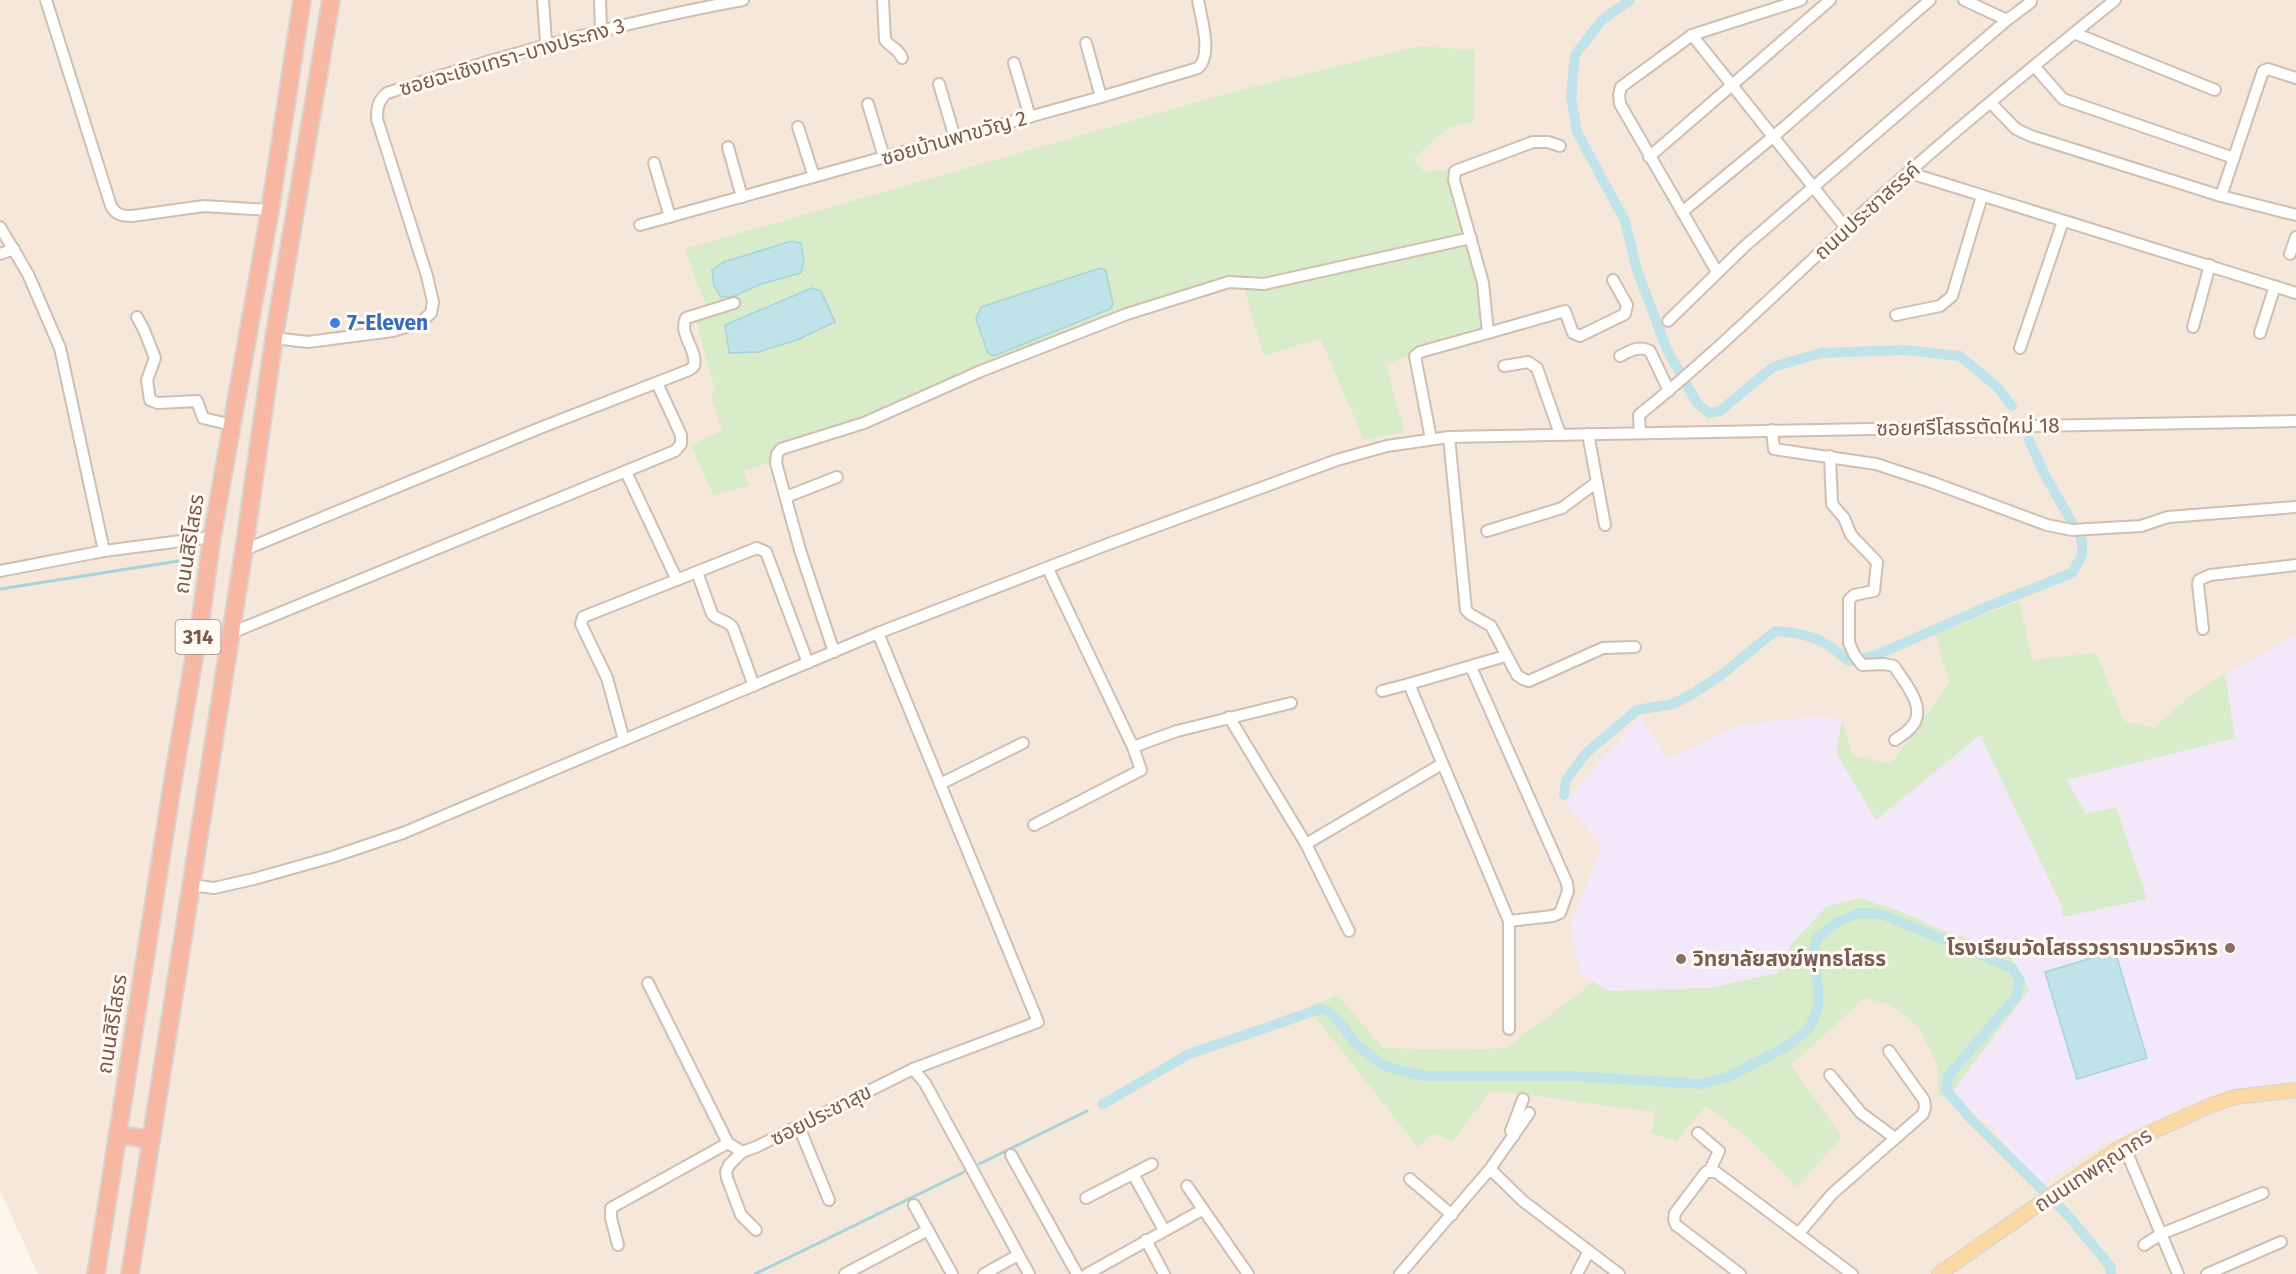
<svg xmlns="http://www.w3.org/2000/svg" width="2296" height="1274" viewBox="0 0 2296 1274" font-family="'Fira Sans','Noto Sans Thai',sans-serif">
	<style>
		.residential { fill: #f5e8da }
		.education { fill: #f3e8fa }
		.green { fill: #d8ecc9; fill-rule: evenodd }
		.water { fill: #bfe3e8; stroke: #a5d3da; stroke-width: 1.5 }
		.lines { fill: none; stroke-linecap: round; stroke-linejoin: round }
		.stream { stroke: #a5d3da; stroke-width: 3 }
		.canal { stroke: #bfe3e8; stroke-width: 10 }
		.minor-casing { stroke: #d1beb0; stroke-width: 14 }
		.major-casing { stroke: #dad1cd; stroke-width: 16 }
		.highway-casing { stroke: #dad1cd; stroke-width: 20 }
		.minor { stroke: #fff; stroke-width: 10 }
		.major { stroke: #fbd9a5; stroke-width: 14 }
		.highway { stroke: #f7b7a3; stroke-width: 16 }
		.shop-dot { fill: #3f7fe0; stroke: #fffaf3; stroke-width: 2 }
		.education-dot { fill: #8d6e63; stroke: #fffaf3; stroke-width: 2 }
		.labels { text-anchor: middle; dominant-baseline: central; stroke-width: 6; stroke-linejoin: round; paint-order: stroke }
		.shield { fill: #fffaf3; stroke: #a28b7f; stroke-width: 1.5 }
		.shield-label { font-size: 20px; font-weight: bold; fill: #7a5c4d }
		.street-label { font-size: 21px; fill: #7a5c4d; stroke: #fffaf3 }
		.shop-label { font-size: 21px; font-weight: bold; fill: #366cbe; stroke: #fffaf3; text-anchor: start }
		.education-label { font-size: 21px; font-weight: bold; fill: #785e54; stroke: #fffaf3; text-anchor: end }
	</style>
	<rect width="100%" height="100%" fill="#fdf6ec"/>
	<polygon class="residential" points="0,0 2296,0 2296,1274 38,1274 0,1191"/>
	<polygon class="education" points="2296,635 2296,1083 2216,1094 2178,1109 2095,1149 2038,1188 1991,1125 1949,1096 2029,990 2006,950 1946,932 1902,912 1859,898 1792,943 1778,973 1710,988 1607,991 1580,973 1570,925 1602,847 1565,801 1639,717 1669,758 1740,725 1820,716 1842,720 1836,752 1876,819 1980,735 2061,904 2063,916 2147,898 2116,807 2086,814 2065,780 2235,738 2225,674"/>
	<g class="green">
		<path d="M1419 46 1475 50 1473 122 1449 127 1414 158 1424 172 1450 169 1465 235 1262 281 1243 275 1183 290 1126 310 858 421 776 448 772 462 743 471 749 486 713 495 691 445 723 430 711 396 715 389 696 321 733 301 707 309 685 249 1225 94ZM792 241 804 252 801 273 761 284 712 270 724 262ZM1113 304 1110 309 994 356Z"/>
		<path d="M1460 244 1469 245C1476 269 1489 307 1482 331L1432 346 1386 365 1404 432 1364 440 1320 338 1264 356 1244 288Z"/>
		<polygon points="2019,601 2032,660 2096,653 2124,721 2153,728 2193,694 2225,674 2235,738 2066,780 2086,814 2116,807 2147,899 2063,917 2061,904 1980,735 1876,820 1836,752 1842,720 1853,756 1891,764 1950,682 1935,634"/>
		<polygon points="1859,898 1902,912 1946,932 2006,950 2029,990 1949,1096 1938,1097 1938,1066 1919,1028 1892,1005 1865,998 1791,1065 1842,1137 1797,1187 1741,1132 1706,1106 1677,1142 1651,1133 1656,1112 1491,1090 1452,1142 1434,1133 1418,1147 1307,1007 1338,995 1383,1048 1460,1050 1506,1048 1594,982 1607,991 1710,988 1778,973 1792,943 1827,906"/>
	</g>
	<g class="water">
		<polygon points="792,241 801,243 804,262 801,273 761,284 732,297 721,297 714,286 712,270 724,262"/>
		<polygon points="1100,268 1106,271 1113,304 1110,309 994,356 988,353 976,319 981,307"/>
		<polygon points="812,288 821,291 835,322 797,340 758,352 729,353 725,325"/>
		<polygon points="2115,951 2147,1058 2077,1079 2045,972"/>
	</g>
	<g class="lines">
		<g class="stream">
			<polyline points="0,589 191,559"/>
			<polyline points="979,1164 1087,1111"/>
			<polyline points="755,1274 964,1172"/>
		</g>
		<g class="canal">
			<polyline points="1630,0 1602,20 1575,55 1571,97 1577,132 1625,221 1637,270 1667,350 1697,403 1709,413 1720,411 1773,367 1821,353 1904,350 1960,356 1997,387 2012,406"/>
			<path d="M1564 795 1566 780 1586 753 1637 710 1673 704 1694 693 1720 676 1775 631C1811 634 1822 638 1849 661L1874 656 1991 605 2072 573 2082 555V540L2045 475 2029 440"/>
			<polyline points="1103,1104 1189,1054 1320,1009 1328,1011 1341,1024 1356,1044 1384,1066 1423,1076 1572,1076 1700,1084 1728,1077 1786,1047 1810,1028 1818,1007 1818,985 1813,953 1817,938 1836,923 1859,913 1881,914 2012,968 2020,981 2016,997 1948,1076 1946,1090 1971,1119 2065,1212 2110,1266 2111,1274"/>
		</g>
		<defs>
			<g id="minor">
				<path d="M46 0 111 206C116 215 122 216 132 216L204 206 270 210"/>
				<polyline points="543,0 546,43"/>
				<polyline points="600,0 601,29"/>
				<path d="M883 0 885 40C891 48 898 48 902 58"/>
				<polyline points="1964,0 2007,20"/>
				<polyline points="2074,33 2215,90"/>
				<polyline points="1692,35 1846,228"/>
				<polyline points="1086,43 1101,97"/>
				<polyline points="1014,63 1030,117"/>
				<polyline points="2035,67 2063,99 2234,158"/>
				<polyline points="939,84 955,138"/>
				<polyline points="1991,103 2016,129 2031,136 2221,196 2296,215"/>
				<polyline points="868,104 884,157"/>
				<polyline points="798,127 814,177"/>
				<polyline points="728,147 742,197"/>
				<polyline points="1649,157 1830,0"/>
				<polyline points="654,163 670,217"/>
				<polyline points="1910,173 2296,293"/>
				<polyline points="2221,196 2263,71 2268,69 2296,78"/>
				<polyline points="1682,212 1774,136 1930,0"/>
				<path d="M640 225 1101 97 1198 68C1213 55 1201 18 1198 0"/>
				<polyline points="0,227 28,274 60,348 104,551"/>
				<polyline points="0,254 14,249"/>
				<polyline points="2290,254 2296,237"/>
				<polyline points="1717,272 1620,104 1619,95 1621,87 1692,35 1801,0"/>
				<polyline points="1896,315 1940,306 1952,296 1982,196"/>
				<polyline points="137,317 144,330 155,358 147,380 150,400 158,403 197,401 203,418 232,425"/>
				<polyline points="1668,321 1745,246 2007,20 2031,2"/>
				<polyline points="2193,327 2210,265"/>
				<polyline points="1488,333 1565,311 1573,333 1580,336 1625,314 1627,305 1613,280"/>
				<polyline points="2260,333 2275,286"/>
				<path d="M274 338 308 342 393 331 421 322 431 313 433 302 427 276 377 119C377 107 378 101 387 93 504 55 621 22 743 0"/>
				<polyline points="2020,348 2063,221"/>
				<path d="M1620 356C1630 351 1639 345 1650 351L1669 391"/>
				<polyline points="1504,366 1528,362 1537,368 1560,434"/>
				<polyline points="1772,430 1774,449 1876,464 1934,483 2047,525 2072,530 2141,526 2168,517 2296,507"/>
				<path d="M1640 433 1639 415C1711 357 1777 292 1845 229 1931 150 2023 74 2115 0"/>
				<polyline points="1588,434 1605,525"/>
				<polyline points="1449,437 1466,610 1470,614 1491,626 1517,675 1523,679 1529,681 1603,648 1635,647"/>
				<polyline points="1431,439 1415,356 1420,352 1488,333 1483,283 1454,180 1455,171 1533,142 1548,142 1560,146"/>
				<path d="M1830 456 1832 504 1844 518 1851 535 1877 562 1874 591 1854 595 1849 600V643L1854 654 1862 665 1884 664 1894 666C1903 681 1927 706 1913 725 1909 731 1901 736 1895 740"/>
				<polyline points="626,472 677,580"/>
				<polyline points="786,497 837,477"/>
				<polyline points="1487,531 1562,508 1597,482"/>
				<path d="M244 550 540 428 689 370 694 366C698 350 678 334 686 318L734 303"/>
				<polyline points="0,571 104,551 212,537"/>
				<path d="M697 572 712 614C717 621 727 619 733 628L754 686"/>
				<polyline points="2203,629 2198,584 2199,580 2210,575 2296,565"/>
				<polyline points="231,633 675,451 681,444 681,435 657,383"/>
				<polyline points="834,652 800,550 776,463 777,454 781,449 864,423 981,371 1127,314 1229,282 1264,284 1471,238"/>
				<polyline points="1502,657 1409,684 1509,921 1509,1029"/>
				<polyline points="1471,667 1567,883 1568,891 1560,913 1553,916 1509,921"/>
				<polyline points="1382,691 1409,684"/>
				<polyline points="1229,717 1306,844"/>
				<polyline points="624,740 607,678 581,624 583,617 757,548 766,552 808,663"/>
				<polyline points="1133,747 1177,731 1291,703"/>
				<polyline points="940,784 1023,743"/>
				<polyline points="1034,825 1141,770 1133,747 1048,569"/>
				<polyline points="190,885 214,888 254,879 332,857 403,833 878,633 1111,543 1337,460 1387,446 1449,437 2296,421"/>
				<polyline points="1349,931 1306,844 1442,764"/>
				<polyline points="648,983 728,1143 742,1152 756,1147 913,1069 1038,1022 878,633"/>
				<polyline points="913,1069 925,1083 1029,1274"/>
				<polyline points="1830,1075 1861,1113 1895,1138"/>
				<polyline points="799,1127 829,1200"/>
				<polyline points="1698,1133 1719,1151 1710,1170"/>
				<polyline points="1514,1136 1511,1131 1523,1099"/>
				<polyline points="2124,1146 2178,1274"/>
				<polyline points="742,1152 729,1165 726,1172 727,1178 741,1215 756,1230"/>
				<polyline points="1011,1155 1077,1274"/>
				<polyline points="1490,1169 1523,1201 1619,1274"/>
				<polyline points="1133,1174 1164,1230"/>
				<polyline points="1410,1179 1452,1215"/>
				<polyline points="1187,1186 1248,1274"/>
				<polyline points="1086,1198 1152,1164"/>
				<polyline points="914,1205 952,1274"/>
				<polyline points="1799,1233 1832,1194 1923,1114 1925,1107 1924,1100 1889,1051"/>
				<polyline points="1146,1240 1164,1274"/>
				<polyline points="618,1245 611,1218 611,1208 728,1143"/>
				<polyline points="2144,1245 2161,1234 2263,1193"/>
				<polyline points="845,1274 928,1230"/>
				<polyline points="984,1274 1018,1255"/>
				<polyline points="1087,1274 1202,1210"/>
				<polyline points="1400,1274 1490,1169 1529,1113"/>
				<polyline points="1577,1274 1589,1251"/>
				<polyline points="1740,1274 1676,1225 1674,1220 1675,1213 1706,1172 1716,1172 1852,1274"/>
				<polyline points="2207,1274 2281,1242"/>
			</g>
			<polyline id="major" points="1939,1274 2116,1150 2152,1132 2209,1106 2235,1097 2296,1090"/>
			<g id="highway">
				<polyline points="117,1135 150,1139"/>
				<polyline points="96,1274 173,780 200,623 212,537 270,210 302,0"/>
				<polyline points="130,1274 244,550 274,338 331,0"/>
			</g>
		</defs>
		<use href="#minor" class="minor-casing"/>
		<use href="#major" class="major-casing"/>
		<use href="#highway" class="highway-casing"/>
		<use href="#minor" class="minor"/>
		<use href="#major" class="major"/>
		<use href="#highway" class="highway"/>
	</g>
	<circle class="shop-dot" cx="335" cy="323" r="6"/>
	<g class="education-dot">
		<circle cx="2230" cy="948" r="6"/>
		<circle cx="1681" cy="959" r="6"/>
	</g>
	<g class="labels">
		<rect class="shield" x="175.5" y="620" width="45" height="34" rx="4.5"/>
		<g class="shield-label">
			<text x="198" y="637">314</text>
		</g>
		<g class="street-label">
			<text transform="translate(512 57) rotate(-16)">ซอยฉะเชิงเทรา-บางประกง 3</text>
			<text transform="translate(954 138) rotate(-16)">ซอยบ้านพาขวัญ 2</text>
			<text transform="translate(1867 211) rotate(-42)">ถนนประชาสรรค์</text>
			<text transform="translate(1968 427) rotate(-1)">ซอยศรีโสธรตัดใหม่ 18</text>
			<text transform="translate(189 544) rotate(-81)">ถนนสิริโสธร</text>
			<text transform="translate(112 1024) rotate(-81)">ถนนสิริโสธร</text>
			<text transform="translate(821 1115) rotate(-27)">ซอยประชาสุข</text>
			<text transform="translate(2093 1170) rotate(-33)">ถนนเทพคุณากร</text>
		</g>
		<g class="shop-label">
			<text x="347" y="323">7-Eleven</text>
		</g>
		<g class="education-label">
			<text x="2218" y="948">โรงเรียนวัดโสธรวรารามวรวิหาร</text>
			<text x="1693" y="959" text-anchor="start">วิทยาลัยสงฆ์พุทธโสธร</text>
		</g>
	</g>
</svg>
